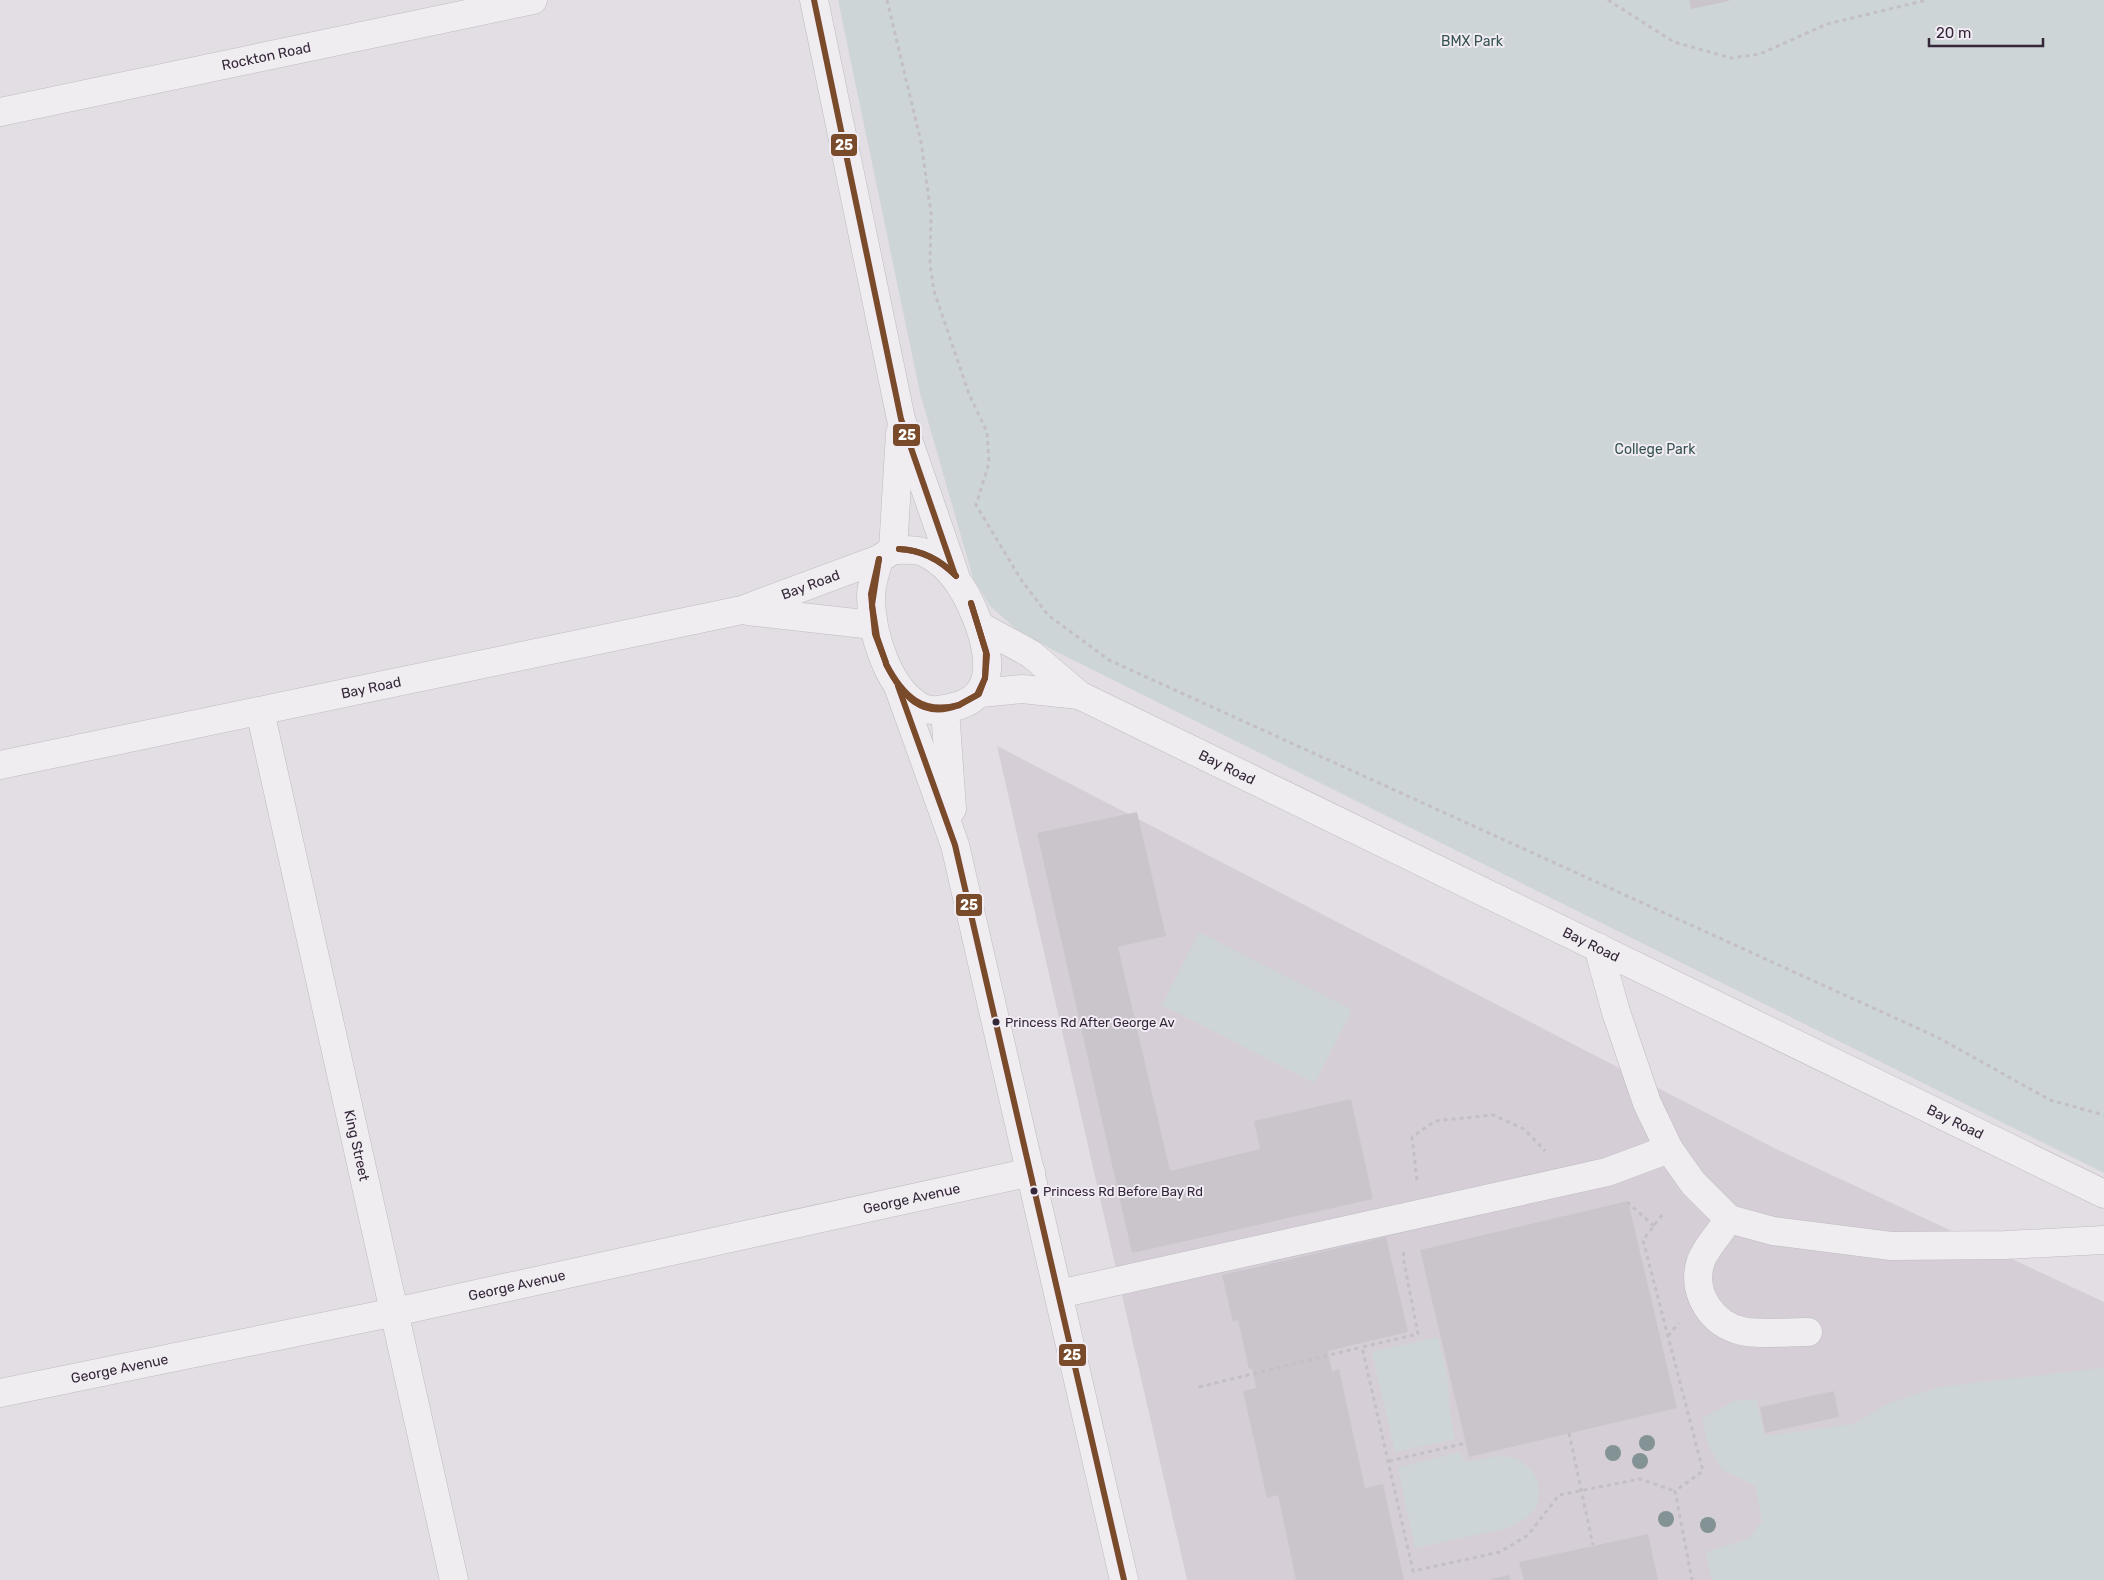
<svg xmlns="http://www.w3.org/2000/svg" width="2104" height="1580" viewBox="0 0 2104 1580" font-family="Rubik,sans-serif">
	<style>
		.built { fill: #d5ced7 }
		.green { fill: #ced5d6 }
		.building { fill: #cac5cb }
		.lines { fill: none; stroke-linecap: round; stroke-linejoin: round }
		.minor-casing { stroke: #bfbbc0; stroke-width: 29 }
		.path { stroke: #c3bfc5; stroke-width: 3; stroke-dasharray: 4 4; stroke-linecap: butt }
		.minor { stroke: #efedf0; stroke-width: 28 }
		.path-bridge { stroke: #c3bfc5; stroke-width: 3; stroke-dasharray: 4 4; stroke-linecap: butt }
		.bus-1-casing { stroke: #f1ebf3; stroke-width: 10 }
		.bus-1 { stroke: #7a4b2a; stroke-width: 6 }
		.tree { fill: #839294 }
		.bus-dot { fill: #35273a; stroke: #f1ebf3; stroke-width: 2 }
		.labels { text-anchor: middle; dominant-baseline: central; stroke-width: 4; stroke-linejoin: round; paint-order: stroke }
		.bus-label { font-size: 13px; fill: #35273a; stroke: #f1ebf3; text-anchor: start }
		.park-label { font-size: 14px; fill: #365453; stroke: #f1ebf3 }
		.street-label { font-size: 14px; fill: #35273a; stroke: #f1ebf3 }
		.line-badge { stroke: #f1ebf3; stroke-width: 2 }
		.badge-label { font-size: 14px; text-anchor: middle; font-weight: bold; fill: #fff }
	</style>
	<rect width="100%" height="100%" fill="#e2dee3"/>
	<polygon class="built" points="997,746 1776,1149 2104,1302 2104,1580 1187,1580"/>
	<g class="green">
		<polygon points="838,0 2104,0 2104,1173 1051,649 1016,629 990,606 973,578 920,393"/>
		<polygon points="1199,932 1352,1010 1315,1083 1162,1005"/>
		<polygon points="1438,1337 1448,1379 1450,1415 1455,1439 1395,1452 1372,1352"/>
		<polygon points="2104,1368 2104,1580 1712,1580 1706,1552 1748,1539 1762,1522 1756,1486 1723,1470 1708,1445 1702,1418 1735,1401 1756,1399 1765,1436 1854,1424 1889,1403 1939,1387"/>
		<path d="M1459 1452 1465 1461C1480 1463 1494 1453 1510 1457 1531 1462 1544 1482 1537 1504 1534 1515 1518 1523 1508 1528L1415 1548 1398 1468Z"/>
	</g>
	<g class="building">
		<polygon points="1689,0 1729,0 1729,1 1691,9"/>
		<polygon points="1137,812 1166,936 1118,947 1170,1171 1260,1149 1254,1121 1351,1099 1373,1199 1132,1253 1037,833"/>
		<polygon points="1628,1201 1677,1408 1469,1457 1420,1250"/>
		<polygon points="1386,1237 1408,1332 1328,1351 1332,1371 1339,1369 1365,1488 1383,1484 1404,1580 1296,1580 1278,1495 1267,1498 1243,1391 1256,1388 1252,1369 1249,1369 1238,1320 1233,1322 1222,1275"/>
		<polygon points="1834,1391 1839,1417 1765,1433 1760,1407"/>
		<polygon points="1648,1534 1658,1580 1524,1580 1519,1562"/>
		<polygon points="1509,1575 1510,1580 1492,1580 1491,1579"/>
	</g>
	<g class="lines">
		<defs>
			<g id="minor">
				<polyline points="814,0 901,419 955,575"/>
				<path id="s1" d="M0 112 533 0"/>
				<path d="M893 550C901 550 915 549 923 552 946 562 960 582 970 603 985 635 1005 693 957 706 947 709 932 712 923 708 888 691 871 632 871 596 871 584 876 571 879 559Z"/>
				<polyline points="893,550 900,433"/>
				<polyline points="748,611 873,625"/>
				<path id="s2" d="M980 626 1031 654 1079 695 2104 1194"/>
				<polyline points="898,686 955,845 1124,1580"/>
				<polyline points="980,693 1022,689 1079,695"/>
				<polyline points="945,709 952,809"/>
				<path id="s3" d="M260 711 454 1580"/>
				<path id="s4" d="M0 765 742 610 879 559"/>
				<polyline points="1598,947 1616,1012 1647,1103 1669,1149 1693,1183 1729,1219 1773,1231 1891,1246 2006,1245 2104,1240"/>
				<path d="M1729 1219C1722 1230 1703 1251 1700 1264 1692 1294 1712 1324 1742 1331 1758 1335 1790 1332 1808 1332"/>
				<polyline points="1059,1294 1607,1172 1669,1149"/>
				<path id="s5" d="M0 1393 395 1312 1031 1172"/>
			</g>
		</defs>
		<use href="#minor" class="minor-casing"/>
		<g class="path">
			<polyline points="887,0 921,142 931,213 930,265 934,291 969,394 987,432 989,463 976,505 1022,581 1048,615 1109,660 1939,1038 2050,1100 2104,1115"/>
			<polyline points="1608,0 1674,42 1731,58 1760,54 1827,24 1927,0"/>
			<polyline points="1417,1180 1412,1137 1435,1121 1493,1115 1524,1129 1545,1151"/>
			<polyline points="1627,1202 1654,1226"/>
			<polyline points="1662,1215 1643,1240 1703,1471 1675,1491 1692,1580"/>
			<polyline points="1404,1252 1403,1257 1418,1334 1362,1347 1413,1571 1500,1552 1528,1535 1559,1495 1640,1479 1675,1491"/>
			<polyline points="1668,1336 1679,1323"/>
			<polyline points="1199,1387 1362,1347"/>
			<polyline points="1389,1461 1466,1443"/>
		</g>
		<use href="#minor" class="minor"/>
		<polyline class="path-bridge" points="1569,1433 1593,1545"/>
		<defs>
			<g id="bus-1">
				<polyline points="814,0 901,419 955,575"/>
				<path d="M899 549C921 550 941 561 956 576"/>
				<path d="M899 549C921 550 941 560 956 576"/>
				<polyline points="971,603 987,655 985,678"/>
				<polyline points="971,603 986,652 985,678"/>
				<polyline points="872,605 877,637 886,663"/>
				<polyline points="872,605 875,634 886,663"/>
				<polyline points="872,605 871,594 879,559"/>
				<polyline points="872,605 879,559"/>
				<path d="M886 664C903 696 922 715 959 705"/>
				<path d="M886 664C902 696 922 720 959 705"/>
				<polyline points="898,686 955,845 1124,1580"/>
				<polyline points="959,705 977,695 985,678"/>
				<polyline points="959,705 979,694 985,678"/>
			</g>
		</defs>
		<use href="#bus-1" class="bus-1-casing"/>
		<use href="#bus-1" class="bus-1"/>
	</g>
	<g class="tree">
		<circle cx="1647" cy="1443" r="8"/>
		<circle cx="1613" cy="1453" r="8"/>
		<circle cx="1640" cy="1461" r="8"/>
		<circle cx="1666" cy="1519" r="8"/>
		<circle cx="1708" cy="1525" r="8"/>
	</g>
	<g class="bus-dot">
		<circle cx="996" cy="1022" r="4.5"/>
		<circle cx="1034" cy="1191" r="4.5"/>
	</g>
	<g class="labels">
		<g class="bus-label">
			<text x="1005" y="1022">Princess Rd After George Av</text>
			<text x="1043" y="1191">Princess Rd Before Bay Rd</text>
		</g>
		<g class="park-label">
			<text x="1472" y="41">BMX Park</text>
			<text x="1655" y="449">College Park</text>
		</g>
		<g class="street-label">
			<text stroke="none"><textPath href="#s1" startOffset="272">Rockton Road</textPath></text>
			<text stroke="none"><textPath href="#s4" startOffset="831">Bay Road</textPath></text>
			<text stroke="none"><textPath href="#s4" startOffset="379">Bay Road</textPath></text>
			<text stroke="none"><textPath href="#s2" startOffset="286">Bay Road</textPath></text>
			<text stroke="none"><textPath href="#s2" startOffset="691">Bay Road</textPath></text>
			<text stroke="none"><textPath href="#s2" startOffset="1096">Bay Road</textPath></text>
			<text stroke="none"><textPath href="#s3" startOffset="445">King Street</textPath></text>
			<text stroke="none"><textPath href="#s5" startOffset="932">George Avenue</textPath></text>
			<text stroke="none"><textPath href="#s5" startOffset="528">George Avenue</textPath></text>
			<text stroke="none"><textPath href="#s5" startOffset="122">George Avenue</textPath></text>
		</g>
	</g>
	<g class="line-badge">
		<rect x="830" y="133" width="28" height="24" rx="5" fill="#7a4b2a"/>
		<rect x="892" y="423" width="29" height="24" rx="5" fill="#7a4b2a"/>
		<rect x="955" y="893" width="28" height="24" rx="5" fill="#7a4b2a"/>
		<rect x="1058" y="1343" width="29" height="24" rx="5" fill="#7a4b2a"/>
	</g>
	<g class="badge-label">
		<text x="844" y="150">25</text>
		<text x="907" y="440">25</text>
		<text x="969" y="910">25</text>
		<text x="1072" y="1360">25</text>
	</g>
	<path d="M1929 38v8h114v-8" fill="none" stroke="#35273a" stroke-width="2.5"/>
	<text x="1936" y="38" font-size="15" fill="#35273a" stroke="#f1ebf3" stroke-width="4" paint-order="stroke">20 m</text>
</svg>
